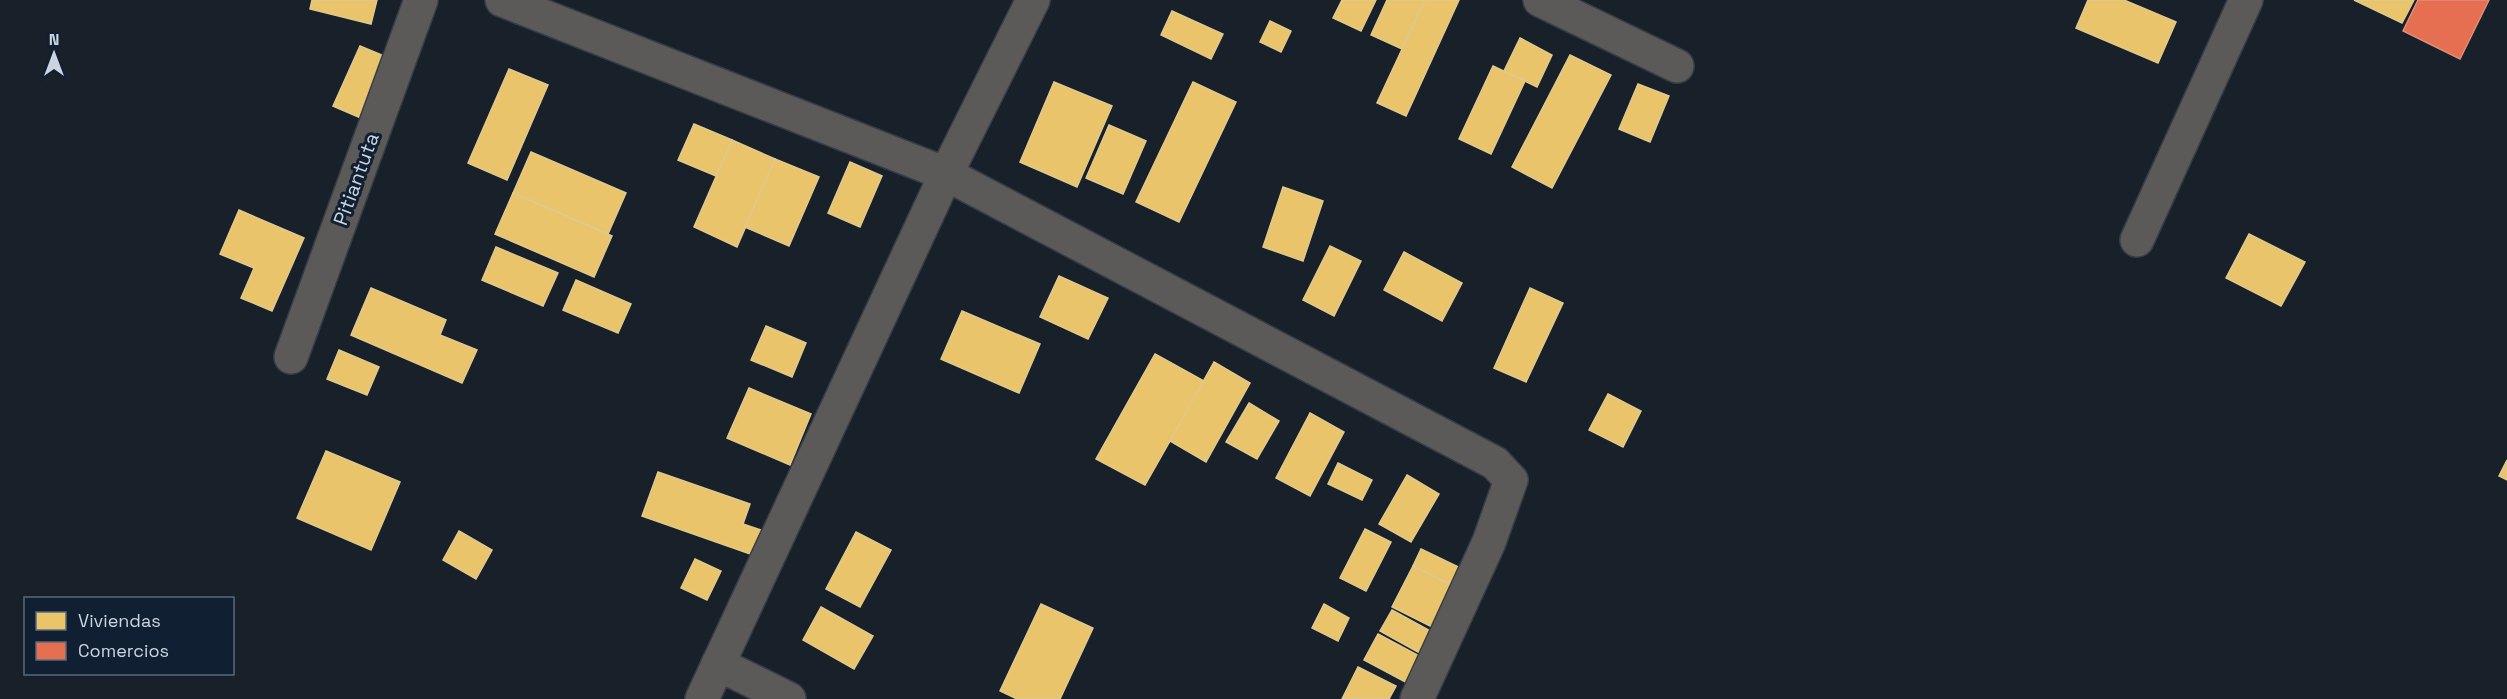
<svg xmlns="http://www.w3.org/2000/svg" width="2507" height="699" viewBox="0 0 2507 699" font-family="'Space Grotesk',sans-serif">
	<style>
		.homes { fill: #e9c46a; stroke: #e0c98e; stroke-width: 1.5 }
		.shops { fill: #e76f51; stroke: #df8e7c; stroke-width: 1.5 }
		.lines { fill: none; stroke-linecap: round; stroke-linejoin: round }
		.minor-casing { stroke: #363d46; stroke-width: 36 }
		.minor { stroke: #5c5a59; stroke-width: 33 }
		.labels { text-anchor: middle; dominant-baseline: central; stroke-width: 6; stroke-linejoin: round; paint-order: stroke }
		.street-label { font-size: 20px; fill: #cbd5e2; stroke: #101f32 }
	</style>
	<rect width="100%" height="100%" fill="#18202a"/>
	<g class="homes">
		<polygon points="312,0 377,0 371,24 310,9"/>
		<polygon points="1342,0 1376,0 1361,31 1333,18"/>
		<polygon points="1387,0 1425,0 1402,49 1371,35"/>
		<polygon points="1425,0 1459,0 1406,116 1377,103"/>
		<polygon points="2088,0 2124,0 2176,22 2158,63 2076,28"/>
		<polygon points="2354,0 2414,0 2402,23"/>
		<polygon points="1172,11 1223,34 1211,59 1161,35"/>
		<polygon points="1270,21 1291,31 1281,52 1260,42"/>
		<polygon points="1520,38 1552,55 1537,87 1504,71"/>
		<polygon points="360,46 396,61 370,122 333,106"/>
		<polygon points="1570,55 1611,75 1552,188 1512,167"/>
		<polygon points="1493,66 1525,81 1491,154 1459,139"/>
		<polygon points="509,69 548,85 507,180 468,163"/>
		<polygon points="1054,82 1112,106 1077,187 1020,162"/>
		<polygon points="1193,82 1236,102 1179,222 1136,202"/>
		<polygon points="1638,84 1669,96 1650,142 1619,129"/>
		<polygon points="694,124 732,140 716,176 678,160"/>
		<polygon points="1109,125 1146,141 1123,194 1086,178"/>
		<polygon points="732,140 775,159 737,247 694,227"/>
		<polygon points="531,152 626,193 608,234 513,193"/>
		<polygon points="775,159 819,177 789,246 745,227"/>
		<polygon points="850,162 882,176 860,227 828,213"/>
		<polygon points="1283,187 1323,201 1303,261 1263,247"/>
		<polygon points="513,193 612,236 594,277 495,234"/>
		<polygon points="239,210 304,238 272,311 241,298 254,268 220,254"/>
		<polygon points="2249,234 2305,262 2281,306 2226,278"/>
		<polygon points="1330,246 1361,261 1334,316 1303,300"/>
		<polygon points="496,247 558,273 543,306 482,280"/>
		<polygon points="1404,252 1462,283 1442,321 1384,290"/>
		<polygon points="1059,276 1108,298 1088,339 1040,317"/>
		<polygon points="576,280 631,304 618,333 563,310"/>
		<polygon points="371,288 446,320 440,335 477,350 462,383 351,335"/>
		<polygon points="1530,288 1563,303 1526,382 1494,368"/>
		<polygon points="962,311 1040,344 1019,393 941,359"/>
		<polygon points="766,326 806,343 792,377 751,360"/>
		<polygon points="339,350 379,367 367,395 327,379"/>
		<polygon points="1155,354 1204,381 1145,485 1096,459"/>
		<polygon points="1214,362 1250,383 1206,462 1170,441"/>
		<polygon points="749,388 811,414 790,465 727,438"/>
		<polygon points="1608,394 1641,411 1623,447 1589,430"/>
		<polygon points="1249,403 1279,421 1257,459 1226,442"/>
		<polygon points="1310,413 1344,432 1310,496 1276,478"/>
		<polygon points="326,451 400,482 371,550 297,518"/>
		<polygon points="2507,460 2507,480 2499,476"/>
		<polygon points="1338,463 1372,480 1362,500 1328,484"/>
		<polygon points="658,472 750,504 743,524 764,531 756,556 642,516"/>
		<polygon points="1407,475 1439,494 1411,542 1379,524"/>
		<polygon points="1365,529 1391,542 1366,591 1340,578"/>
		<polygon points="459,531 492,550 476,579 443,560"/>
		<polygon points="856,532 891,550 860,607 826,589"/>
		<polygon points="1421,549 1469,572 1461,590 1413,566"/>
		<polygon points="695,559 721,571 707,600 681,588"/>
		<polygon points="1413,566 1461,590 1440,631 1392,607"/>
		<polygon points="1041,604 1093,628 1060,699 1017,699 1000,691"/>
		<polygon points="1324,604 1349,618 1338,641 1312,628"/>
		<polygon points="821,607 873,636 854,669 803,640"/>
		<polygon points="1392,610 1436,634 1425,656 1380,631"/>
		<polygon points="1378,634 1425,659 1411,685 1364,660"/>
		<polygon points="1358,667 1396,686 1389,699 1342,699"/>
	</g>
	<polygon class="shops" points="2418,0 2489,0 2460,59 2403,31"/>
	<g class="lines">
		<defs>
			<g id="minor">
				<polyline points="502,0 946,174 1495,463 1511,480 1489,542 1417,699"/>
				<polyline points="1540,0 1677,66"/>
				<polyline points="2137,240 2246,0"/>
				<polyline points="291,357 421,0"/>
				<polyline points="718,664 789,699"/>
				<polyline points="702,699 946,174 1033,0"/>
			</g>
		</defs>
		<use href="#minor" class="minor-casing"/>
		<use href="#minor" class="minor"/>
	</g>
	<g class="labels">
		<g class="street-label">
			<text transform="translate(356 179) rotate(-70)">Pitiantuta</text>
		</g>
	</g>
	<rect x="24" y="597" width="210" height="78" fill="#101f32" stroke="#5b6878" stroke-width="1.5"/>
	<rect x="36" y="612" width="30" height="18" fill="#e9c46a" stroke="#5b6878" stroke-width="1.5"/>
	<text x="78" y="627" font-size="18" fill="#cbd5e2">Viviendas</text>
	<rect x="36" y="642" width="30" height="18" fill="#e76f51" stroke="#5b6878" stroke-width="1.5"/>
	<text x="78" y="657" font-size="18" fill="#cbd5e2">Comercios</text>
	<g transform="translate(54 54)" stroke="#101f32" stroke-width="4.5" paint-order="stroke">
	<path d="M0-4.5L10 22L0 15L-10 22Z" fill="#cbd5e2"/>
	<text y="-9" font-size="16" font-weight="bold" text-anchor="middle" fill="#cbd5e2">N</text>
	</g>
</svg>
